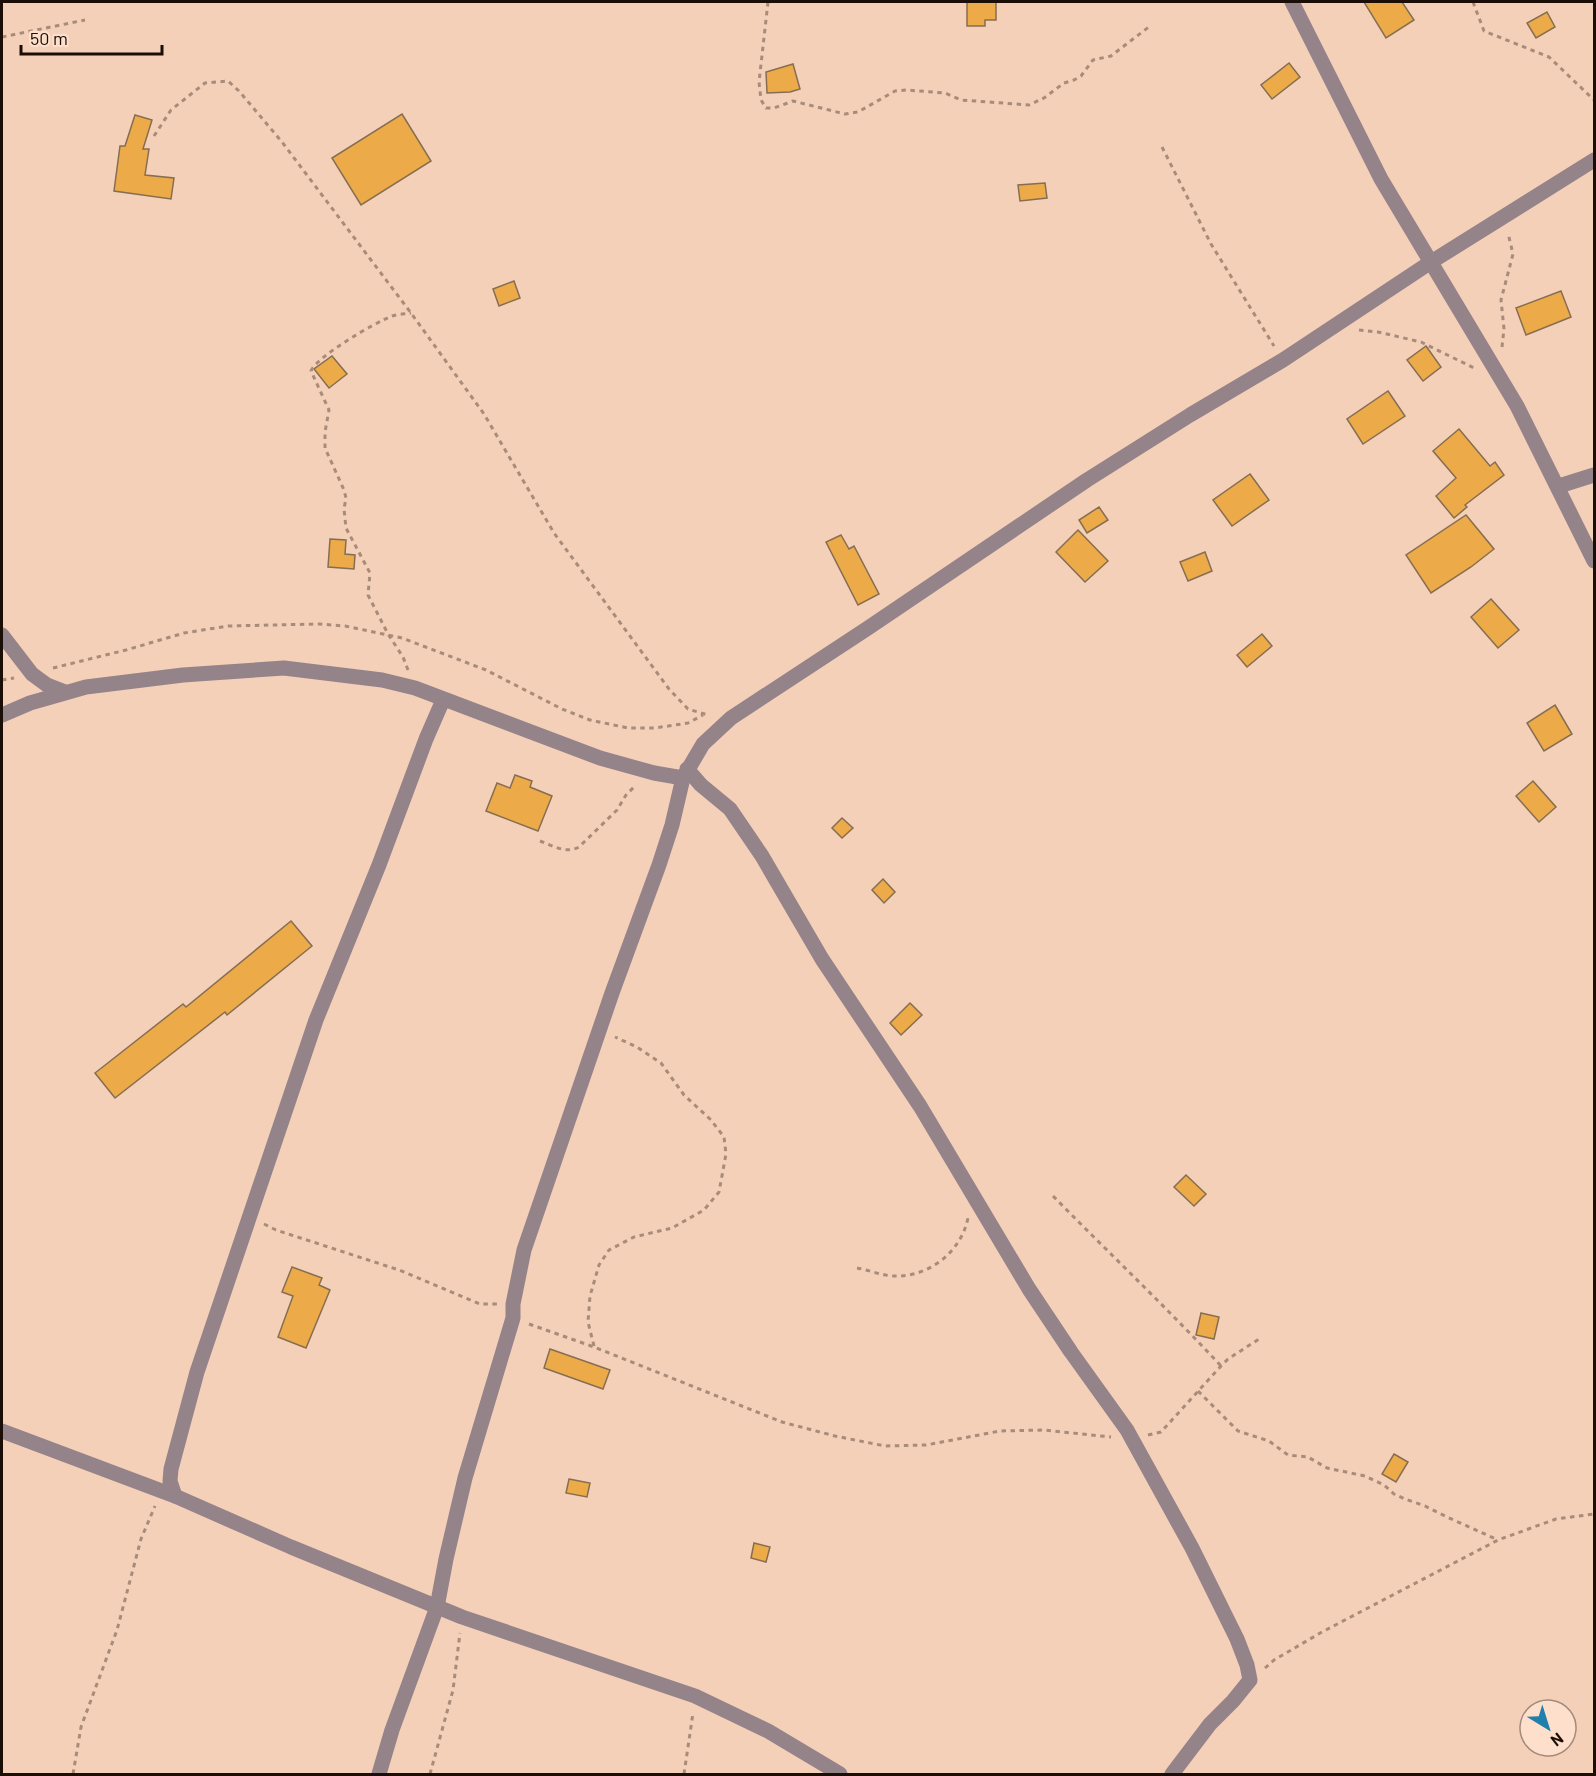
<svg xmlns="http://www.w3.org/2000/svg" width="1596" height="1776" viewBox="0 0 1596 1776" font-family="Barlow,sans-serif">
	<style>
		.building { fill: #edaa49; stroke: #856e51; stroke-width: 1.5 }
		.lines { fill: none; stroke-linecap: round; stroke-linejoin: round }
		.path { stroke: #a88c7a; stroke-width: 3; stroke-dasharray: 4.5 4.5; stroke-linecap: butt }
		.street { stroke: #95838a; stroke-width: 15 }
	</style>
	<rect width="100%" height="100%" fill="#f5d0b9"/>
	<g class="building">
		<polygon points="967,2 996,2 996,20 985,20 985,26 967,26"/>
		<polygon points="1364,2 1402,2 1414,20 1386,38"/>
		<polygon points="1547,12 1555,27 1536,38 1527,23"/>
		<polygon points="1289,63 1300,77 1272,99 1261,85"/>
		<polygon points="793,64 800,89 790,92 767,93 766,72"/>
		<polygon points="402,114 431,161 361,205 332,158"/>
		<polygon points="135,115 152,120 143,149 149,149 145,175 174,178 171,199 114,191 120,146 125,146"/>
		<polygon points="1045,183 1047,198 1020,201 1018,185"/>
		<polygon points="514,281 520,298 499,306 493,289"/>
		<polygon points="1561,291 1571,317 1526,335 1516,308"/>
		<polygon points="1426,346 1441,367 1423,381 1407,360"/>
		<polygon points="332,356 347,374 329,388 314,369"/>
		<polygon points="1388,391 1405,416 1363,444 1347,419"/>
		<polygon points="1459,429 1490,466 1495,462 1504,475 1465,505 1467,507 1454,518 1436,496 1456,478 1433,451"/>
		<polygon points="1250,474 1269,500 1232,526 1213,500"/>
		<polygon points="1099,507 1108,520 1087,533 1079,520"/>
		<polygon points="1466,515 1494,549 1471,567 1431,593 1406,555"/>
		<polygon points="1078,530 1108,561 1085,582 1056,552"/>
		<polygon points="841,535 849,549 854,546 879,594 858,605 826,542"/>
		<polygon points="330,539 346,540 345,554 355,555 354,569 328,567"/>
		<polygon points="1205,552 1212,571 1188,581 1180,562"/>
		<polygon points="1491,599 1519,630 1498,648 1471,617"/>
		<polygon points="1262,634 1272,646 1247,667 1237,655"/>
		<polygon points="1555,705 1572,734 1544,751 1527,723"/>
		<polygon points="515,775 532,781 530,787 552,796 538,831 486,811 497,783 510,788"/>
		<polygon points="1533,781 1556,807 1539,822 1516,796"/>
		<polygon points="842,818 853,828 842,838 832,828"/>
		<polygon points="883,879 895,892 884,903 872,890"/>
		<polygon points="291,921 312,946 227,1015 225,1012 115,1098 95,1073 183,1004 186,1007"/>
		<polygon points="910,1003 922,1015 901,1035 890,1023"/>
		<polygon points="1186,1175 1206,1194 1194,1206 1174,1187"/>
		<polygon points="292,1267 322,1278 319,1285 330,1290 306,1348 278,1337 293,1296 282,1292"/>
		<polygon points="1201,1313 1219,1317 1214,1339 1196,1335"/>
		<polygon points="550,1349 610,1370 603,1389 544,1368"/>
		<polygon points="1394,1454 1408,1462 1396,1482 1382,1474"/>
		<polygon points="569,1479 590,1483 587,1497 566,1493"/>
		<polygon points="754,1543 770,1547 766,1562 751,1558"/>
	</g>
	<g class="lines">
		<g class="path">
			<polyline points="768,2 759,82 761,100 766,108 774,108 793,101 845,114 858,112 895,91 906,90 945,93 961,100 1029,105 1044,98 1064,83 1074,80 1081,76 1093,60 1111,56 1150,26"/>
			<polyline points="1473,2 1484,31 1549,57 1594,100"/>
			<polyline points="2,37 85,20"/>
			<polyline points="154,136 171,110 205,83 228,81 239,91 282,142 411,313 484,414 554,533 669,689 688,709 708,715"/>
			<polyline points="1162,147 1211,244 1274,346"/>
			<polyline points="1359,330 1378,332 1421,342 1474,368"/>
			<polyline points="1502,347 1504,329 1501,300 1513,254 1508,233"/>
			<polyline points="53,668 126,650 184,633 228,626 319,624 345,626 402,638 486,670 562,709 590,720 628,728 655,728 688,723 703,715"/>
			<path d="M408 670 403 657 388 634 368 595 370 573 346 528 344 509 346 498 344 490 325 448V432L329 410 311 371C317 356 376 322 392 316 398 314 405 314 411 313"/>
			<polyline points="2,680 14,678"/>
			<path d="M540 841C553 846 566 854 579 847L617 810 626 795 635 786"/>
			<path d="M1053 1196C1109 1253 1167 1308 1221 1366"/>
			<polyline points="264,1224 276,1230 399,1270 480,1304 498,1304"/>
			<path d="M857 1268C869 1270 883 1276 895 1276 929 1277 961 1252 968 1218"/>
			<polyline points="529,1324 594,1347 782,1422 835,1436 885,1446 926,1445 1000,1431 1043,1430 1111,1437"/>
			<polyline points="594,1346 588,1322 590,1296 599,1265 609,1250 634,1237 672,1228 704,1210 719,1192 726,1154 724,1137 711,1120 684,1095 661,1063 637,1047 615,1037"/>
			<polyline points="1198,1391 1238,1431 1269,1441 1288,1455 1308,1457 1327,1468 1365,1476 1384,1485 1394,1494 1405,1499 1425,1506 1447,1517 1498,1540"/>
			<polyline points="1148,1435 1161,1432 1221,1366 1228,1359 1259,1339"/>
			<polyline points="1265,1668 1274,1660 1322,1632 1498,1540 1556,1519 1594,1514"/>
			<polyline points="73,1774 81,1727 117,1630 141,1539 155,1506"/>
			<polyline points="430,1774 453,1690 460,1633"/>
			<polyline points="684,1774 693,1713"/>
		</g>
		<g class="street">
			<polyline points="1292,2 1381,179 1517,406 1594,561"/>
			<polyline points="1559,486 1594,475"/>
			<polyline points="2,635 32,674 47,685 65,692"/>
			<polyline points="443,700 426,739 379,865 316,1020 197,1372 171,1469 170,1481 175,1496 291,1547 462,1617 695,1696 768,1731 840,1774"/>
			<polyline points="2,715 30,703 86,687 183,675 284,668 382,680 415,688 600,758 654,773 683,778 703,744 731,718 868,628 1087,480 1190,415 1283,360 1431,262 1594,160"/>
			<polyline points="687,769 701,785 730,809 762,856 822,959 920,1106 1029,1289 1071,1352 1127,1430 1192,1548 1237,1639 1247,1665 1250,1680 1233,1701 1210,1724 1172,1774"/>
			<polyline points="2,1431 175,1496"/>
			<polyline points="379,1774 392,1730 437,1607 446,1559 465,1478 513,1318 513,1304 524,1250 612,993 659,865 672,825 683,778"/>
		</g>
	</g>
	<rect width="1596" height="1776" fill="none" stroke="#1a0e06" stroke-width="6"/>
	<g transform="translate(1548 1728) rotate(142)"><circle r="28" fill="#fddfcc" stroke="#a28b7d" stroke-width="1.5"/>
	<path d="M0-4.5L10 22L0 15L-10 22Z" fill="#1f80ac"/>
	<text y="-9" font-size="16" font-weight="bold" text-anchor="middle" fill="#1a0e06">N</text>
	</g>
	<path d="M21 45v9h141v-9" fill="none" stroke="#1a0e06" stroke-width="3"/>
	<text x="30" y="45" font-size="18" fill="#1a0e06" stroke="#fddfcc" stroke-width="4.5" paint-order="stroke">50 m</text>
</svg>
